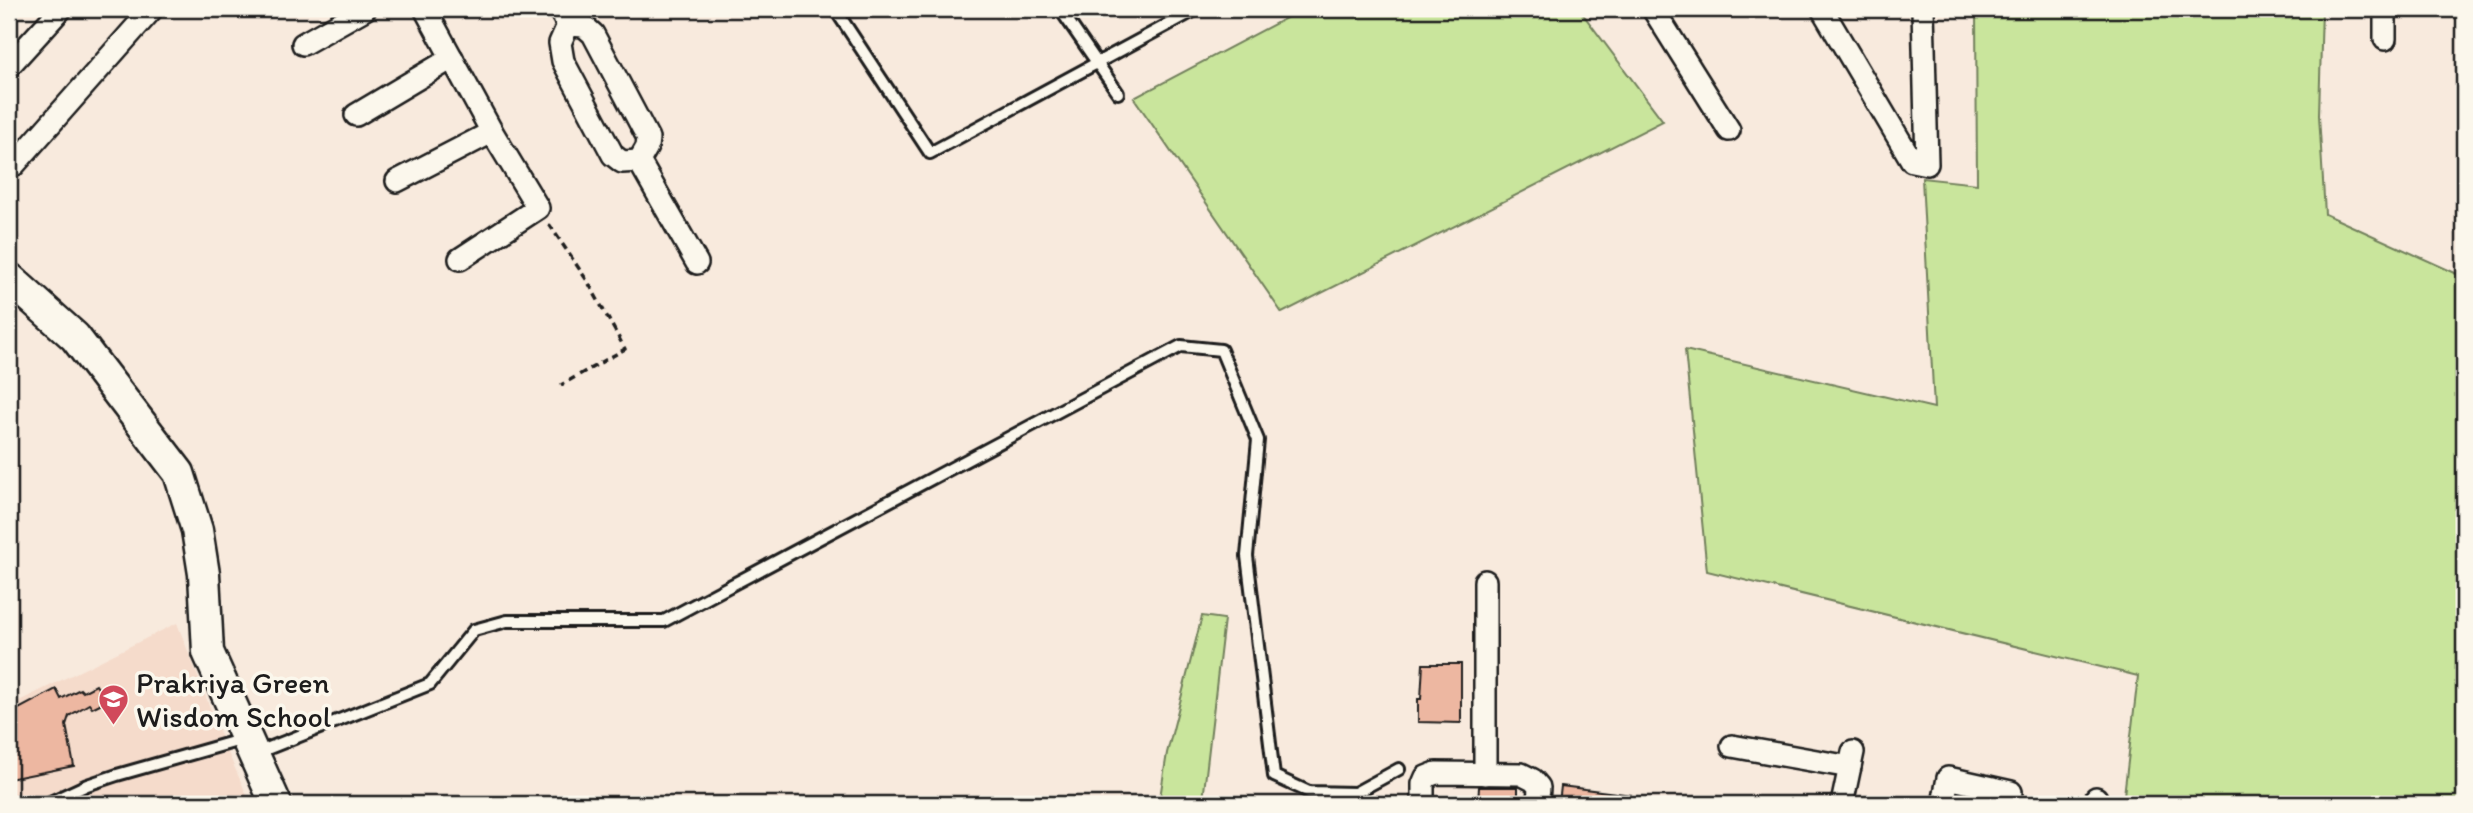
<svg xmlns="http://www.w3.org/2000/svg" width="2473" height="813" viewBox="0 0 2473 813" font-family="Itim,sans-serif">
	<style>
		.built { fill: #f5dbcb }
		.green { fill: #c9e59c; stroke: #72805c; stroke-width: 2 }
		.building { fill: #edb7a1; stroke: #1c1c1c; stroke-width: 2 }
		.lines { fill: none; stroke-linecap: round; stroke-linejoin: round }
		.lane-casing { stroke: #1c1c1c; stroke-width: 16 }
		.street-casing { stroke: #1c1c1c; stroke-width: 26 }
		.secondary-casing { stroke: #1c1c1c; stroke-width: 35 }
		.path { stroke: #1c1c1c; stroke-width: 3.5; stroke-dasharray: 7 5; stroke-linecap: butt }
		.lane { stroke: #fbf7ec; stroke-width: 10 }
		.street { stroke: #fbf7ec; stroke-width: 21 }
		.secondary { stroke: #fbf7ec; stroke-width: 30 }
		.labels { text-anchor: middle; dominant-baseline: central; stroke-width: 7; stroke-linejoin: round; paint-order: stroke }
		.poi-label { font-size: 30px; fill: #1c1c1c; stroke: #fbf7ec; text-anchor: start }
	</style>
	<rect width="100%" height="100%" fill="#f8eadd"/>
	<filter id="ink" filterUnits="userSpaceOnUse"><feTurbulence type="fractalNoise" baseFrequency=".0143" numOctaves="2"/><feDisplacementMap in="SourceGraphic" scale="14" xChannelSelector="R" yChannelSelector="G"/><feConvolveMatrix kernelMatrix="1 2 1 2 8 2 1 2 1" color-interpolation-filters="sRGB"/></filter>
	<g filter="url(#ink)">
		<polygon class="built" points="177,623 225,746 251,804 9,804 9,706"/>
		<g class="green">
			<polygon points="1303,9 1579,9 1663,121 1282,313 1134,98"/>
			<polygon points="1976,9 2322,9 2319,115 2325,214 2464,277 2464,804 2123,804 2138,676 1707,571 1685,350 1934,408 1922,178 1977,184"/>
			<polygon points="1202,616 1224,619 1203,800 1247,804 1159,804 1167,753"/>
		</g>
		<g class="building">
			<polygon points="1423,664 1461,664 1461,723 1418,722 1418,699 1421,699"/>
			<polygon points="96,685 106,701 92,708 89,704 69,716 66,725 74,766 9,779 9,714 56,689 61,699 80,689 83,692"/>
			<polygon points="1561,786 1631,795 1631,804 1559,804"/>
			<polygon points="1479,787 1518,787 1518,804 1478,804"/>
		</g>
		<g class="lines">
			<defs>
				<g id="lane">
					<polyline points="835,9 930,153 1197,9"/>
					<polyline points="1060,9 1118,93"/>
					<polyline points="254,754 430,684 474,630 507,621 664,621 1181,346 1221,350 1258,440 1247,556 1274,776 1309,792 1355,793 1399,769"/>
					<polyline points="46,804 87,785 117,775 244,739"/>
				</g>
				<g id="street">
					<polyline points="425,9 492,132 538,208 460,259"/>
					<polyline points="559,9 568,25 560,43 563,61 613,155 622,162 639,161 697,263"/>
					<polyline points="1653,9 1729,130"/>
					<polyline points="1822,9 1912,161 1927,164 1923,9"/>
					<polyline points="568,25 584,26 593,34 648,138 647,147 639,161"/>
					<polyline points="2385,39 2385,9"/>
					<polyline points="303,44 365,9"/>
					<polyline points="9,66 61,9"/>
					<polyline points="356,115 452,58"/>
					<polyline points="9,159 14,165 152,9"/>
					<polyline points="397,181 492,132"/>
					<polyline points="1732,746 1850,767"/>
					<polyline points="1485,774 1485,581"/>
					<polyline points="1423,804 1423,784 1426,777 1436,773 1521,774 1533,780 1539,787 1538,804"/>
					<polyline points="1842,804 1853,752"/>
					<polyline points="1943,804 1948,778 2011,792"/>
					<polyline points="2095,804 2096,798"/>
				</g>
				<polyline id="secondary" points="9,278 75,337 179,473 197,530 204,574 208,652 276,804"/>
			</defs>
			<use href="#lane" class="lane-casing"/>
			<use href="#street" class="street-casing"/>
			<use href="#secondary" class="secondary-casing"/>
			<polyline class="path" points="549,224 588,282 625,349 561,385"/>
			<use href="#lane" class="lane"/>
			<use href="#street" class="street"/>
			<use href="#secondary" class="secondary"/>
		</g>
	</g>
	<defs>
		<symbol id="school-pin" viewBox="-11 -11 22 30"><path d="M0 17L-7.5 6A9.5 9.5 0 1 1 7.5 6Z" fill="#d1495b" stroke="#fbf7ec"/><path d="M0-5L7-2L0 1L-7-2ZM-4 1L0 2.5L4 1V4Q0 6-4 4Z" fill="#fff"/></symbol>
	</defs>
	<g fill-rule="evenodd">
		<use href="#school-pin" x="96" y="682" width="35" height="47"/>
	</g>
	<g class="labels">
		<g class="poi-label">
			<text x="136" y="682">Prakriya Green<tspan x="136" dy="34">Wisdom School</tspan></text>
		</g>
	</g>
	<rect width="2473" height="813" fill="none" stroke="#fbf7ec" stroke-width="35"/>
	<rect x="18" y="18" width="2438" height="778" fill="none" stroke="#1c1c1c" stroke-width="2.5" filter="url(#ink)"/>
</svg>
